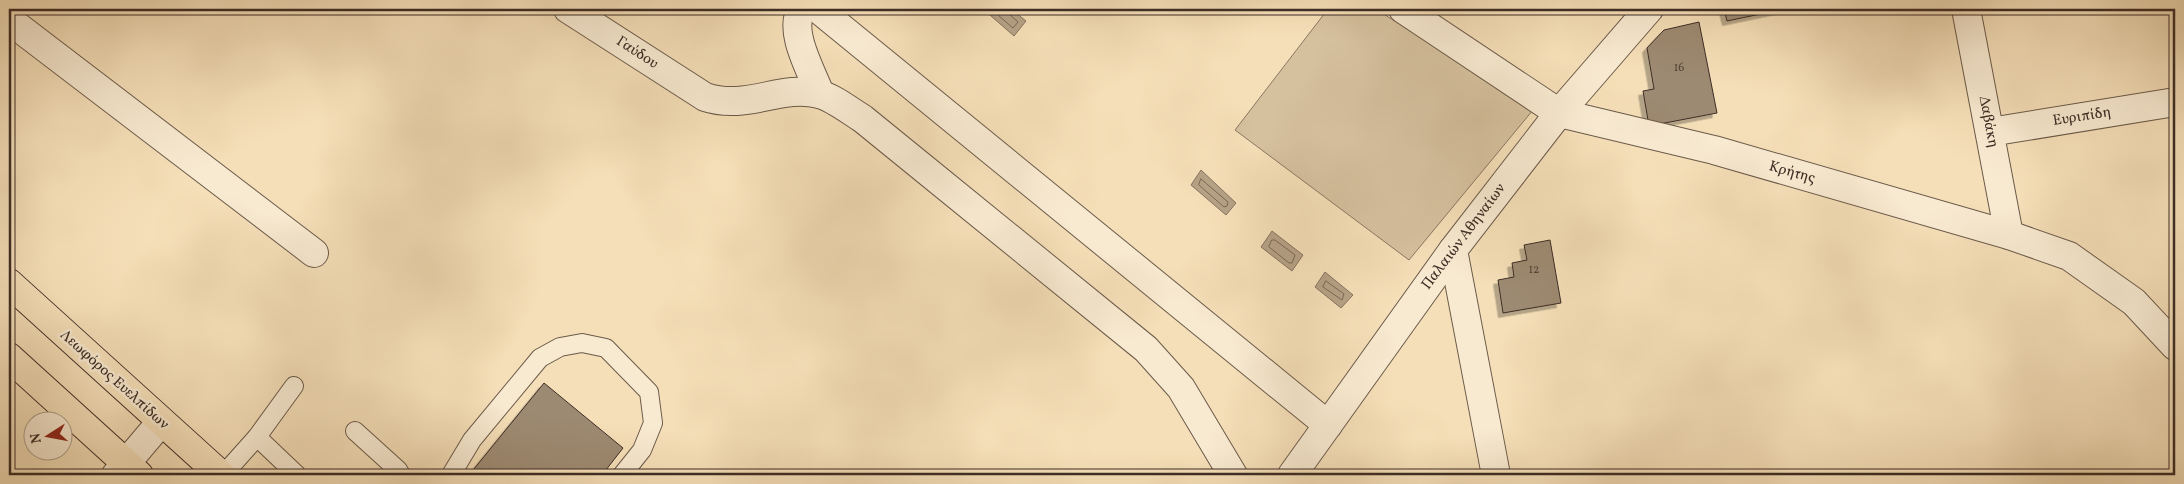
<svg xmlns="http://www.w3.org/2000/svg" width="2184" height="484" viewBox="0 0 2184 484" font-family="Vollkorn,serif">
	<style>
		.green { fill: #d6c19f; stroke: #8a7762 }
		.water { fill: #b6a286; stroke: #867360 }
		.lines { fill: none; stroke-linecap: round; stroke-linejoin: round }
		.shore { stroke: #7a6856; stroke-width: 1 }
		.building { fill: #9d8a72; stroke: #3d2d26; filter: url(#shadow) }
		.lane-casing { stroke: #6b5a4a; stroke-width: 20 }
		.street-casing { stroke: #6b5a4a; stroke-width: 30 }
		.primary-casing { stroke: #3d2d26; stroke-width: 30 }
		.lane { stroke: #f8ead1; stroke-width: 18 }
		.street { stroke: #f8ead1; stroke-width: 28 }
		.primary { stroke: #f5dfb8; stroke-width: 28 }
		.labels { text-anchor: middle; dominant-baseline: central; stroke-width: 5; stroke-linejoin: round; paint-order: stroke }
		.number-label { font-size: 12px; fill: #554439 }
		.street-label { font-size: 15px; fill: #3d2d26; stroke: #f8ead1 }
	</style>
	<defs>
		<filter id="shadow"><feDropShadow dx="-4.5" dy="4.5" stdDeviation="0" flood-color="#0004"/></filter>
	</defs>
	<rect width="100%" height="100%" fill="#f5dfb8"/>
	<filter id="stains"><feTurbulence type="fractalNoise" baseFrequency=".004" numOctaves="4"/><feColorMatrix values="0 0 0 0 .2 0 0 0 0 .09 0 0 0 0 .02 0 0 0 .5 -.17"/></filter>
	<radialGradient id="worn" r=".72"><stop offset=".6" stop-color="#630" stop-opacity="0"/><stop offset="1" stop-color="#630" stop-opacity=".3"/></radialGradient>
	<polygon class="green" points="1328,9 1376,9 1533,110 1409,260 1235,130"/>
	<g class="water">
		<polygon points="983,9 1011,9 1026,21 1014,36"/>
		<polygon points="1201,170 1236,203 1226,215 1191,185"/>
		<polygon points="1272,231 1303,255 1292,271 1261,247"/>
		<polygon points="1325,272 1353,295 1341,308 1315,287"/>
	</g>
	<g class="lines">
		<g class="shore">
			<polyline points="991,9 1013,28 1018,22 1009,14 1008,9"/>
			<polygon points="1201,179 1228,202 1227,206 1224,207 1199,185"/>
			<polygon points="1272,240 1275,240 1295,255 1292,263 1289,263 1269,247"/>
			<polygon points="1326,281 1344,294 1342,300 1323,287"/>
		</g>
	</g>
	<g class="building">
		<polygon points="1724,9 1785,9 1727,21"/>
		<polygon points="1699,22 1717,113 1649,126 1643,91 1654,89 1647,48 1664,30"/>
		<polygon points="1550,240 1561,303 1503,313 1498,280 1514,277 1512,263 1527,260 1524,245"/>
		<polygon points="544,383 623,448 602,475 469,475"/>
		<polygon points="2175,471 2175,475 2151,475"/>
	</g>
	<g class="lines">
		<defs>
			<g id="lane">
				<polyline points="355,431 398,470 401,475"/>
				<polyline points="257,437 297,475"/>
				<polyline points="223,475 257,437 294,386"/>
				<polyline points="451,475 472,440 540,358 560,347 582,343 606,348 649,392 653,423 642,450 622,475"/>
			</g>
			<g id="street">
				<path d="M568 9 705 97C747 111 781 84 819 94 834 98 850 111 863 119L1146 349 1181 388 1233 475"/>
				<path d="M802 9C787 30 812 72 820 94"/>
				<polyline points="818,9 1328,425"/>
				<polyline points="1403,9 1559,113 1714,150 2009,235 2069,256 2134,302 2175,346"/>
				<polyline points="1966,9 2009,235"/>
				<polyline points="9,20 314,253"/>
				<polyline points="1990,132 2175,102"/>
				<polyline points="1453,250 1496,475"/>
				<polyline points="116,475 161,422"/>
				<polyline points="1292,475 1453,250 1559,113 1649,9"/>
			</g>
			<g id="primary">
				<polyline points="9,283 221,475"/>
				<polyline points="9,357 139,475"/>
			</g>
		</defs>
		<use href="#lane" class="lane-casing"/>
		<use href="#street" class="street-casing"/>
		<use href="#primary" class="primary-casing"/>
		<use href="#lane" class="lane"/>
		<use href="#street" class="street"/>
		<use href="#primary" class="primary"/>
	</g>
	<g class="labels">
		<g class="number-label">
			<text x="1679" y="68">16</text>
			<text x="1534" y="270">12</text>
		</g>
		<g class="street-label">
			<text transform="translate(637 53) rotate(33)">Γαύδου</text>
			<text transform="translate(2082 117) rotate(-9)">Ευριπίδη</text>
			<text transform="translate(1988 122) rotate(79)">Δαβάκη</text>
			<text transform="translate(1792 173) rotate(16)">Κρήτης</text>
			<text transform="translate(1464 237) rotate(-53)">Παλαιών Αθηναίων</text>
			<text transform="translate(114 380) rotate(42)">Λεωφόρος Ευελπίδων</text>
		</g>
	</g>
	<rect width="2184" height="484" fill="none" stroke="#f5dfb8" stroke-width="30"/>
	<rect x="10" y="10" width="2164" height="464" fill="none" stroke="#3d2d26" stroke-width="2.5"/>
	<rect x="15" y="15" width="2154" height="454" fill="none" stroke="#3d2d26"/>
	<g transform="translate(48 436) rotate(259)"><circle r="24" fill="#f8ead1" stroke="#ad9e8d"/>
	<path d="M0-4L9 19L0 12L-9 19Z" fill="#8f2418"/>
	<text y="-8" font-size="14" font-weight="bold" text-anchor="middle" fill="#3d2d26">N</text>
	</g>
	<rect width="100%" height="100%" filter="url(#stains)"/>
	<rect width="100%" height="100%" fill="url(#worn)"/>
</svg>
